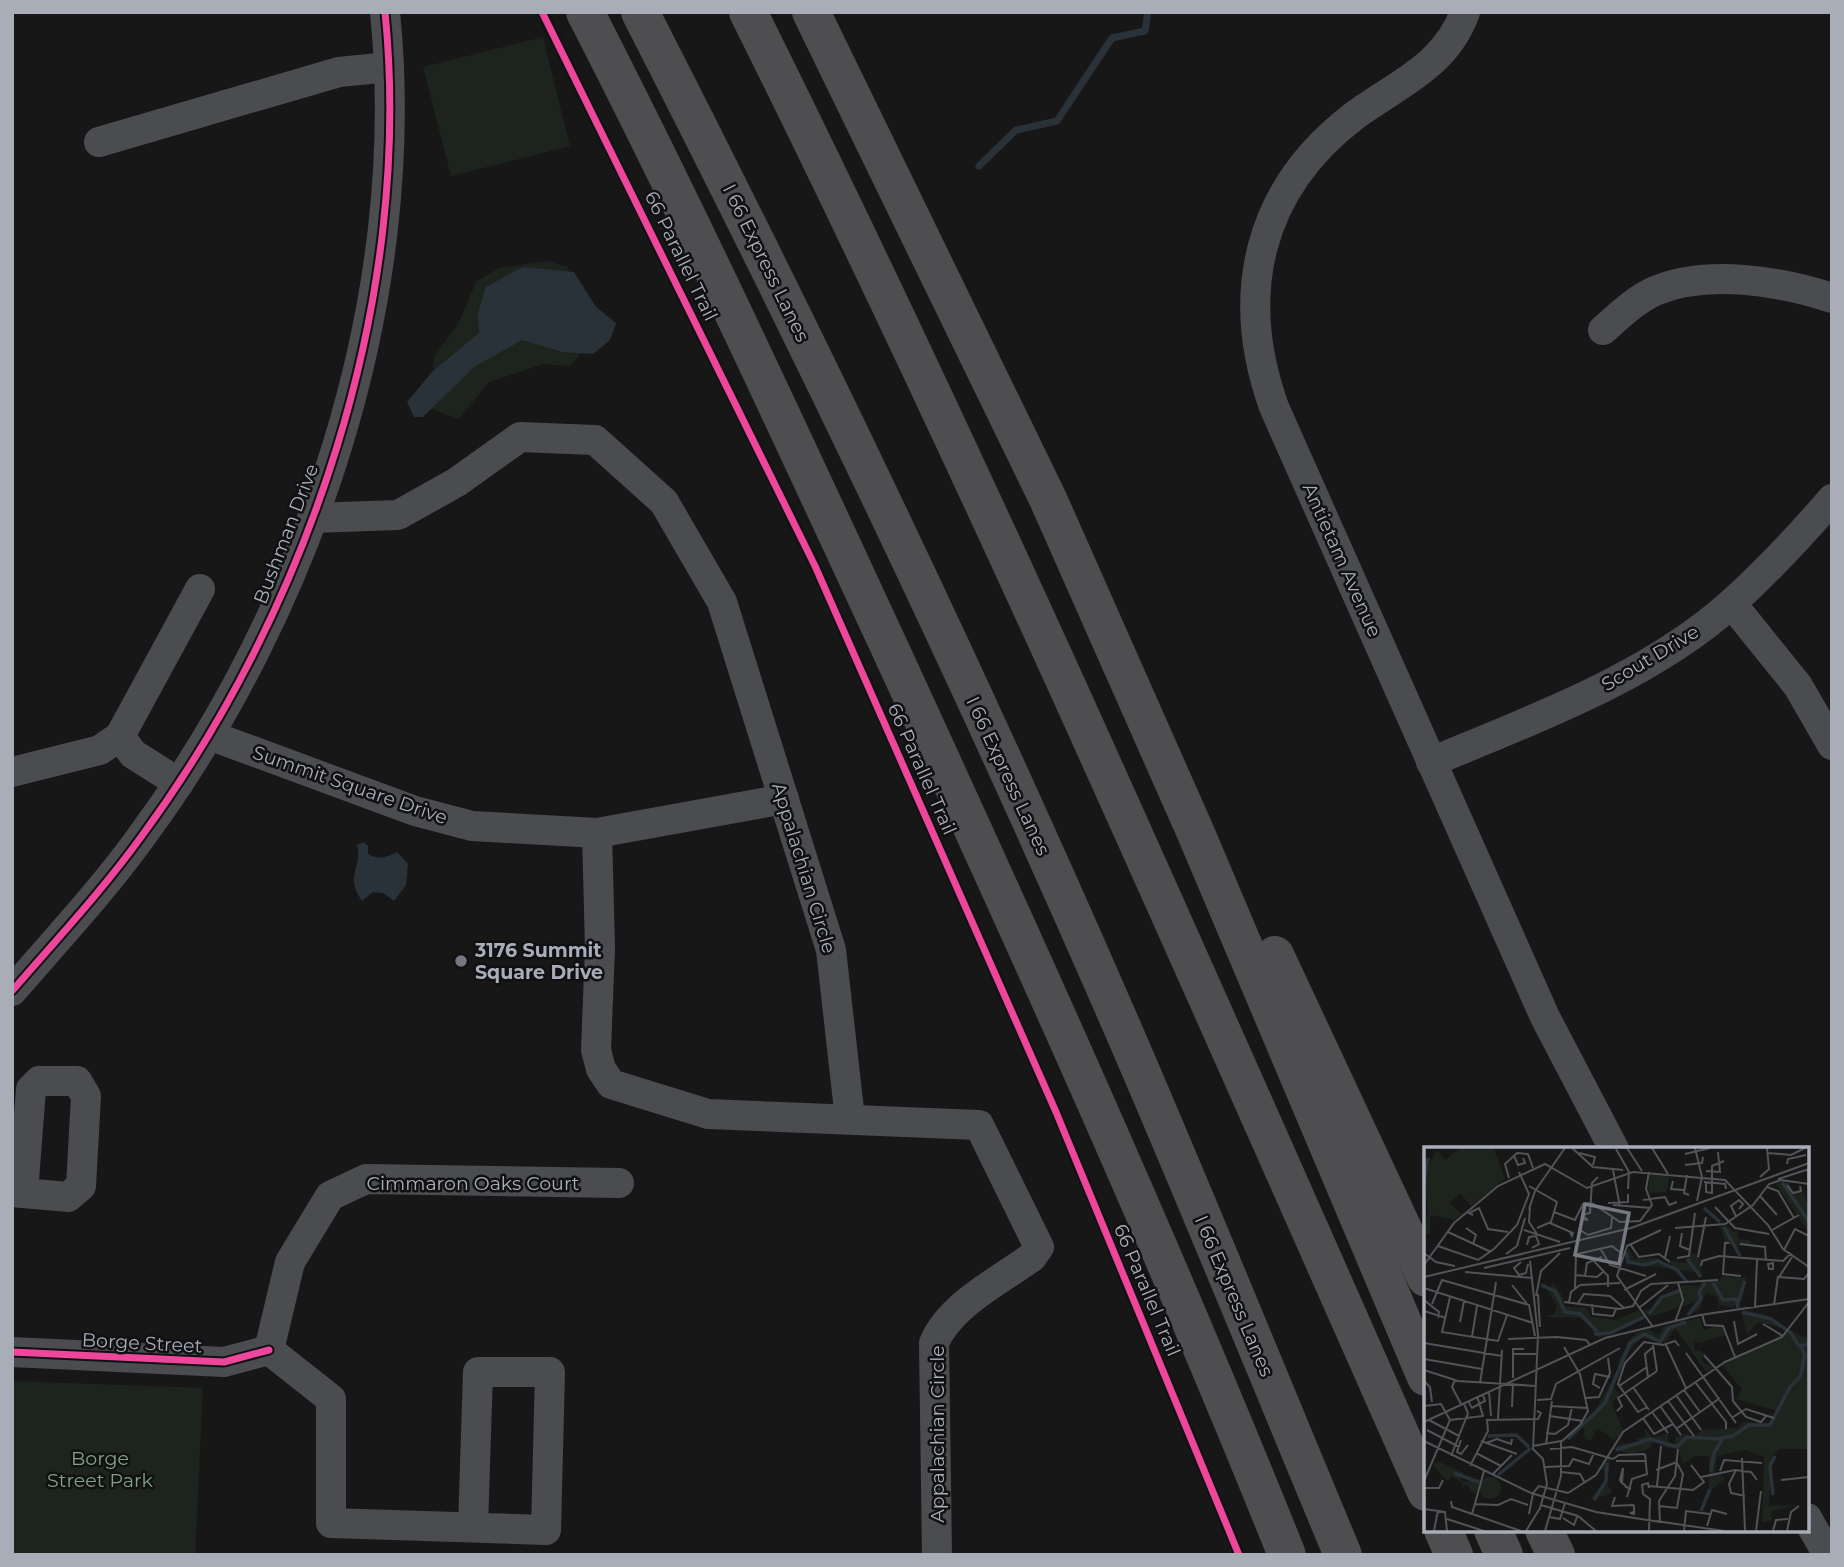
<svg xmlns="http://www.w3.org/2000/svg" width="1844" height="1567" viewBox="0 0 1844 1567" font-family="Montserrat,sans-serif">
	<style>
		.green { fill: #1d241e }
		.water { fill: #2a3239 }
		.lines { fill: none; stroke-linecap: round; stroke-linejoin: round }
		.stream { stroke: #2a3239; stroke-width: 7 }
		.minor { stroke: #4b4c50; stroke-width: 30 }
		.highway { stroke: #4e4e51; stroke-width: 38 }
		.cycleway-casing { stroke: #111113; stroke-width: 11 }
		.cycleway { stroke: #ed469a; stroke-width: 7 }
		.poi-dot { fill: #757880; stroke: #111113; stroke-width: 2.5 }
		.labels { text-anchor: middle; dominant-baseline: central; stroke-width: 5; stroke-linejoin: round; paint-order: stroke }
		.street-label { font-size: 19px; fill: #a8adb8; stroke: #111113 }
		.poi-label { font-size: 19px; font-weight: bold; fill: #a8adb8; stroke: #111113; text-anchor: start }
		.park-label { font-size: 19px; fill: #7fa381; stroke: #111113 }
		.inset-river { fill: none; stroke: #2a3239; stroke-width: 3.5 }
		.inset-road { fill: none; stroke: #515357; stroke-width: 2 }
		.view { fill: #757880; fill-opacity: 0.15; stroke: #757880; stroke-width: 3.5 }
		.inset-edge { fill: none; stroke: #a8adb8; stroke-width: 3.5 }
	</style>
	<rect width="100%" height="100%" fill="#171717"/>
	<g class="green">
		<polygon points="543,37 570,146 451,176 423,67"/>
		<polygon points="548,261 568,267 573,294 603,327 570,366 543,364 489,382 459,419 431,409 434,357 459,322 476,282 499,268"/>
		<polygon points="12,1381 203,1388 195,1555 12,1555"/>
	</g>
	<g class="water">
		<polygon points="523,267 574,272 596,307 616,323 610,340 593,354 563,352 522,340 474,367 423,417 414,417 407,402 432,372 479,333 478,313 486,287"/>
		<path d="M364 842 368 846V854C379 860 385 858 397 852L408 864 406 885 394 901 383 893 373 892 362 901C344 875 363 867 357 845Z"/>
	</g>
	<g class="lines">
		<polyline class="stream" points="979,166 1016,130 1057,121 1112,38 1145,31 1148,12"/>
		<g class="minor">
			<path d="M1465 12C1445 67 1397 84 1354 116 1257 190 1234 295 1274 407L1545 1017 1614 1149"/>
			<polyline points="99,142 339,72 389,67"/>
			<path d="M1603 330C1619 316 1635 300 1655 291 1708 269 1779 281 1832 298"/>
			<polyline points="312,518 398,515 457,482 520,437 595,440 664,502 722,602 831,950 850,1119"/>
			<polyline points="1732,604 1798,686 1832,745"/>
			<polyline points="209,735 415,811 472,826 597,833 784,799"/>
			<polyline points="120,736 133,754 179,783"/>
			<path d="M1431 762C1532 720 1650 677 1732 603 1767 571 1801 535 1832 499"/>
			<polyline points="12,772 100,750 120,736 200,589"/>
			<path d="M597 833 600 948 596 1050 601 1069 611 1084 708 1114 979 1125 1039 1247 1032 1257C999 1281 950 1305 934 1343L937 1555"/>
			<path d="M12 991C56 940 102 891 141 837 310 608 414 298 385 12"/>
			<polyline points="12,1192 68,1197 81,1186 86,1096 77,1081 39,1081 31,1089 23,1193"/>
			<polyline points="269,1350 331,1399 331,1523 546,1530 550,1372 478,1372 473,1527"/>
			<polyline points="269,1350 290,1262 330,1196 366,1179 619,1183"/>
			<polyline points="12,1352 224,1362 269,1350"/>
			<polyline points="1807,1518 1828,1555"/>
		</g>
		<g class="highway">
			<path d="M585 12C692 220 789 431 887 642 1026 944 1163 1246 1287 1555"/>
			<path d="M640 12C807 338 966 669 1112 1004 1192 1187 1266 1371 1343 1555"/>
			<path d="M748 12C990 498 1206 996 1426 1492"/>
			<polyline points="811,12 1048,499 1195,831 1426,1377"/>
			<polyline points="1275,955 1426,1278"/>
			<polyline points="1443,1530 1454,1555"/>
			<polyline points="1493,1530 1504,1555"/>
			<polyline points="1544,1530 1556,1555"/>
		</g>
		<defs>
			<g id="cycleway">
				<polyline points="542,12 815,566 1056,1112 1239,1555"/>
				<path d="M12 991C56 940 102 891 141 837 310 608 414 298 385 12"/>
				<polyline points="12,1352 224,1362 269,1350"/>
			</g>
		</defs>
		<use href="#cycleway" class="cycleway-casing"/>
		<use href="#cycleway" class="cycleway"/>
	</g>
	<circle class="poi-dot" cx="461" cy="961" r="7"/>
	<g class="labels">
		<g class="street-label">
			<text transform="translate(681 256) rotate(64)">66 Parallel Trail</text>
			<text transform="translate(766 263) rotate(64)">I 66 Express Lanes</text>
			<text transform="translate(286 534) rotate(-69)">Bushman Drive</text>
			<text transform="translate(1342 560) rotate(66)">Antietam Avenue</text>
			<text transform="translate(1650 658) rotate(-31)">Scout Drive</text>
			<text transform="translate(922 769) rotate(66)">66 Parallel Trail</text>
			<text transform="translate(1008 776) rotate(65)">I 66 Express Lanes</text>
			<text transform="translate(350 785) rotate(19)">Summit Square Drive</text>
			<text transform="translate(804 868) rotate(73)">Appalachian Circle</text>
			<text x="473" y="1183">Cimmaron Oaks Court</text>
			<text transform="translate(1147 1290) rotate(67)">66 Parallel Trail</text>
			<text transform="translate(1234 1296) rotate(67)">I 66 Express Lanes</text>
			<text transform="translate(142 1343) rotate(3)">Borge Street</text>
			<text transform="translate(937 1434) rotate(-90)">Appalachian Circle</text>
		</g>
		<g class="poi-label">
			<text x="475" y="950">3176 Summit<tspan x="475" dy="22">Square Drive</tspan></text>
		</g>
		<g class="park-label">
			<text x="100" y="1458">Borge<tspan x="100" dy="22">Street Park</tspan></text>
		</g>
	</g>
	<g transform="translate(1424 1147)">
		<rect width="385" height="385" fill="#171717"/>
		<path d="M36 1H70L81 32 47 59 36 46 26 56 37 67 30 73 6 68V88L0 86 4 67 0 27 13 3 21 13ZM226 26 245 28 243 45 224 46ZM365 34 368 47 379 45 385 59V85L352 37ZM302 78 309 85 313 83 315 92 326 93V97L312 100 301 95 296 79ZM204 100 210 112 234 111 245 119 247 114 263 116 266 107 274 108 278 126 202 116ZM298 129 322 131 315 160 312 156 309 161 296 158 295 164 293 149 282 146 275 163 262 169 271 155 226 170 218 163 227 162 259 138 276 139 277 133 296 134ZM118 135 126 140 129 136 139 150V159L162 161 167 170 191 173 215 163 223 171 175 191 157 171 120 170 130 167 133 159ZM325 164 339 167 362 182 334 175 323 187 317 165ZM276 171 280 183 297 178 301 188 274 196 269 193 271 204 277 203 284 215 278 209V215L289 220 282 225 251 181 241 196 217 191 192 220 205 193 214 185 226 182 234 189 240 179ZM366 183 385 192V302H356L348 308 345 359 373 358 348 364 347 374 338 375 340 310 321 303 293 309 291 325 301 331 285 345V309H271L259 317 254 300 243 301 232 292 225 302 208 307 190 302 195 297 223 295 211 292 222 289 220 282 228 290 244 287V295L251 297V290L262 287 267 292 278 283 314 281 318 275 346 276 354 264 312 252 318 242 298 218ZM186 237 196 248 188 255 199 284 190 293 173 281 167 294 161 291 159 280 139 296 171 264ZM181 311 186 312 183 337 189 346 166 353 181 333 182 325 176 323ZM14 314 39 326 36 332 41 335 57 333 51 348 42 337 37 343 39 336 28 329 23 334 9 318ZM55 341a11 11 0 1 1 22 0a11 11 0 1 1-22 0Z" fill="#1d241e"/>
		<path class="inset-river" d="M0 35 4 11M358 35 385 75M280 61 296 75M300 80 316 109M202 105 204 115 220 118 234 114 253 123 263 135M263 112 277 130M289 136 299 153 312 152 314 161M117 138 131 144 141 165 156 167 173 184M314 156 321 134M318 165 347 172 366 185 375 199 385 197M225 167 238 150 255 144M264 168 277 152 275 145 281 136M170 187 186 186 220 170M64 289 92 288 105 300M144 292 181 256 206 196 221 187 236 195 245 181 262 175M192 303 226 292 253 300 263 290 293 292 309 289 325 278H346L366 240 376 230 381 209 377 199M287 325 290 306 299 291M30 326 55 335M74 328 107 301M349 348 346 319 351 309M170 353 182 334 183 316M277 364 286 342"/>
		<path class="inset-road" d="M148 1 169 20 199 23M203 1 218 24M228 1 244 27M271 1 278 30 273 54M192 2 205 25 204 42M155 6 171 10 169 18M344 6 367 8 381 1M261 7 286 1M90 9 94 18 101 16 99 11M363 17 364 12 382 8M261 18 278 16 279 10M384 22 385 51M189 23 196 60M282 24 296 25 294 5M263 28 260 46 265 48M336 30 345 22 343 1M85 31 81 17 93 6 104 7 109 21M354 32 385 22M249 34 247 42 260 43M280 35 301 37 302 42M282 35V45L288 46V19L300 14M363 38 369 46 377 44 376 39M105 39 133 55 127 75 113 81M343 40 354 44 370 71M336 49 353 68M219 53 241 50 245 58 253 55M168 56 196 75 216 74 228 58 222 42 225 25M184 56 204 55V47M189 58 227 61M106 59 105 75 113 87M291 60 311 81 345 87M105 62 111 44 141 1M130 65 151 73 159 57 168 56M49 68 45 66 55 61 64 82 84 85M312 69 307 59 315 53 319 57 315 62M160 70 164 73 159 72 160 70 161 67 166 66 168 36 174 30 171 33M126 76 149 86 148 89 146 85M157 77 156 83 164 88 187 81 188 71M42 81 52 88 49 97M251 81 301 77 329 58 345 37 357 33 385 37M100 83 136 95M348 83 375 68M24 85 67 105M258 86 256 99 266 103M305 96H301L299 127 317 129M206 97 215 110 235 107 246 115M316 97 341 100 342 114M103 98 105 90 112 89 115 97 108 101M14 99 54 113 70 102 93 78 105 47 95 25M176 101 186 118 222 129M360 103 371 82 385 89M0 106 12 115 31 119M82 107 93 99 101 71M149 108 188 99 198 107M274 110 282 70M368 110 355 130 380 132 385 126M241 111 246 89M253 111 265 109 271 66M169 113 184 129V140M97 115 90 121 95 128 102 126 104 117M349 115V122H345L344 117 349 116M0 118 30 76 74 39 121 17 163 41 209 25 301 33 344 78 359 102 385 120M277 119 278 114 295 109 359 114 367 106M60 121 146 101M41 125 109 131M151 128 173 130 179 125M161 129 163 116 178 110M0 130 207 81 385 16M88 138 104 158M0 141 109 176M151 141 152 108M200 143 232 127M114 147 116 180M112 149 117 124 136 106M26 150 18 185 74 194 83 168M0 153 15 165 14 171M140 155 195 162 209 159 217 144 227 137 294 133M145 155 147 145 156 138 196 136M154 156 160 147 186 149 200 161M8 157 18 133 105 158 111 189M168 157 169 167 189 169 192 162M350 158 354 129M215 161 244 138M331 161 333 113M0 164 22 171M278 167 281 178 299 179 311 210M310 174 314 197 333 187M36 175 40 154M251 175 259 153 254 136M339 177 359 189M229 180 193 129 203 99 237 83M48 190 53 159M84 192 133 190 162 193 166 198M0 196 78 209M229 198 233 224M242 198 262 241M262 206 312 276M89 207H112M280 208 308 240 309 254 322 270 337 275 343 268M0 212 58 222M0 223 34 234 112 239M224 230 221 207 229 200M89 231V202H100M31 233 28 240 37 257M0 234 6 240 8 255M271 235 302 275V282M56 236 72 135M195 239 223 220M209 240 225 263M176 241 169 237 171 227 186 230M260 243 276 265M65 244 67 269M252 248 277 283M162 251 175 250 186 226 184 211M113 253 127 252 132 237 196 201M44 254 48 261 61 254 59 248M244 254 270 289M0 259 17 257 26 273 0 334M127 259 164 261M236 259 257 288M88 260 89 236M223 260 214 265 194 237 201 216 220 195 239 198 251 194 255 199M193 264 198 259 194 251 233 224M228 265 244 286M126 269 159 274M309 270 322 262 350 271M219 271 230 287 249 277M74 272 78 203M5 273 35 289M26 273 59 269 53 249M0 275 181 191 276 168 385 152M252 282 296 251M3 283 35 300M122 286 131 287 144 278 148 260M37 293 33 305 37 307 44 298M0 294 107 346 172 365 236 375M57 294 93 307M62 296 73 292 87 297 88 292M122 297 128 254M109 299 137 294M126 302 148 300 189 312M52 306 77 319M27 309 44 266 40 257M318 311 321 384M189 312 195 308 221 307M192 314H221M46 319 64 284 63 273 114 272 117 266 113 264M121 320 145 319 149 312 165 317 170 306M232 323 253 315M312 323 305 337 307 346 321 349M296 324 300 313 338 316M137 325 156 327 161 336M68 328 88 308M277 330 311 323 327 325 333 333M357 333 385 330M198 336 199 321 196 333 197 335 198 336 201 338 202 340 207 342M225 339 269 343 280 335 267 318M233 339 237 299M0 341H15L19 333M109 346 115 339 144 346M144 346 172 328 199 285 301 215 358 190 385 155M191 350 188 359 209 358 210 359V367L206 366 210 365M203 350 208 332 223 327 221 307M27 354 28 360 97 384M50 357 74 358 87 352 104 358M117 358 154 369 172 384M235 359 253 361 259 327 253 316M0 362 21 365 23 384M48 367 60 324M105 367 109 346M125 370 136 372 141 356M139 371 150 378 153 370M23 372 60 384M232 374 300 384M236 375 235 354 251 329 254 302M283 379 288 363 303 367M10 384 14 363M102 384 116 361 123 337 119 312 109 302 114 188 106 114M121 384 137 329V295L156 278 164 264 156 227 140 200M225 384 226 352 219 347 218 338 224 336 225 341M260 384 262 364 286 367M332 384 337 344M349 384 352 373 364 372M363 384 367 365 375 359"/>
		<path class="view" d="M161 57 205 66 195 117 151 108Z"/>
		<rect width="385" height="385" class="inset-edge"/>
	</g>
	<rect width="1844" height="1567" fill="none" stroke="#a8adb8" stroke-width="28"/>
</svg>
